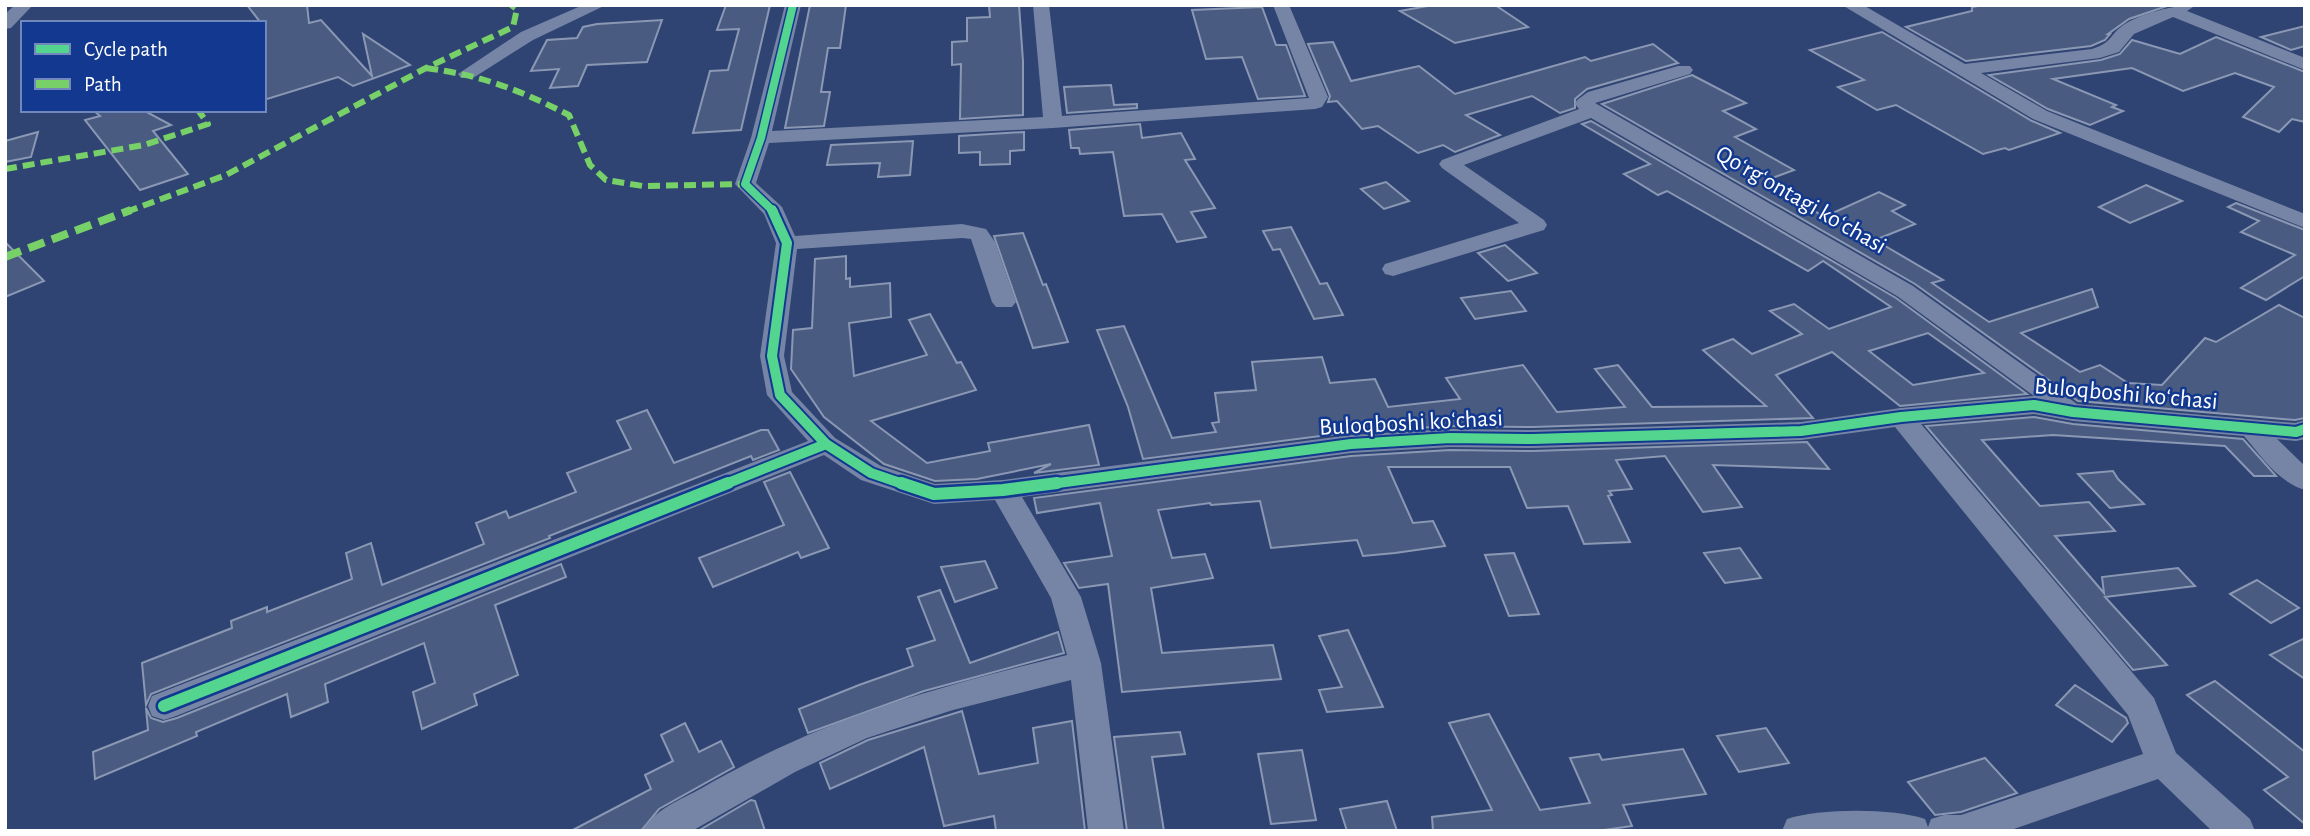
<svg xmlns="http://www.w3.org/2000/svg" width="2310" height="836" viewBox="0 0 2310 836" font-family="'Alegreya Sans',sans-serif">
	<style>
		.building { fill: #495b81; stroke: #8b98b4; stroke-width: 2; fill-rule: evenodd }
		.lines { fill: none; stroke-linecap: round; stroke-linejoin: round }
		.minor { fill: #7685a6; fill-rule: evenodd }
		.quiet-far1 { stroke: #78d068; stroke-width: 6; stroke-dasharray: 12 6; stroke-linecap: butt }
		.quiet { stroke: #78d068; stroke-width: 8; stroke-dasharray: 17 8; stroke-linecap: butt }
		.cycleway-far2-casing { stroke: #12398f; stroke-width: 11 }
		.cycleway-far1-casing { stroke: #12398f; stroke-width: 14 }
		.cycleway-casing { stroke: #12398f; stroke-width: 17 }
		.cycleway-far2 { stroke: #53d58f; stroke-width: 8 }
		.cycleway-far1 { stroke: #53d58f; stroke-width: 10 }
		.cycleway { stroke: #53d58f; stroke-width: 12 }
		.labels { text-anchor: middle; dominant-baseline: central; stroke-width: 5; stroke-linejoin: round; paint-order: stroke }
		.street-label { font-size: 24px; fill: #fff; stroke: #12398f }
	</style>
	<rect width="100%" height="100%" fill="#2f4472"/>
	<g class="building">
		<polygon points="247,5 307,5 309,23 321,20 372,76 363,34 410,65 353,86 338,77 264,100 264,23 261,23"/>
		<polygon points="726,5 770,5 741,130 693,133 710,71 728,70 739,29 717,30"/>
		<polygon points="810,5 846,5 840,48 828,48 821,92 830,92 824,126 785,128"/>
		<polygon points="989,5 1019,5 1023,61 1023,115 960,119 961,64 952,65 952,42 967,41 967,18 990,17"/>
		<polygon points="1433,5 1495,5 1528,27 1455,43 1400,11"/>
		<polygon points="1984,5 2170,5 2129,19 2108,34 2110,34 2105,40 2091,46 1966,61 1906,27 1972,11 1972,7"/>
		<polygon points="1262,7 1276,45 1286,45 1305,96 1258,99 1242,57 1206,59 1192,10"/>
		<polygon points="662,20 647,62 587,65 578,86 550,88 559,69 531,71 547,40 577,38 583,27 597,24"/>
		<polygon points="2305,26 2305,46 2291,50 2261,37"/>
		<polygon points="1882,32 2032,121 2060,133 2009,150 2005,148 1983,154 1896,105 1877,110 1838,87 1864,80 1810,50"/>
		<polygon points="2216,37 2305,72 2305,122 2292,119 2279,132 2243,117 2274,87 2235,73 2183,91 2132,68 2053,79 2116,105 2112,107 2123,111 2090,125 2048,109 1989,75 2101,60 2120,54 2132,40 2180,54"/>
		<polygon points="1333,42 1351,81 1419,66 1455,94 1585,57 1591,61 1653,44 1678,63 1587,89 1575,99 1575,108 1560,113 1532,96 1466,115 1500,135 1455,152 1443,145 1418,153 1378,126 1362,129 1337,101 1328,102 1330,96 1308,44"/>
		<polygon points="1692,75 1746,103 1723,111 1756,129 1735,137 1794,170 1767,180 1824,217 1879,192 1905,205 1892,211 1915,224 1875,240 1943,280 1932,283 1989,322 2092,289 2098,307 2021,333 2080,372 2100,365 2128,383 2162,385 2205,338 2216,342 2279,305 2305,318 2305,418 2295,420 2078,401 1915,284 1602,104"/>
		<polygon points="1111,85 1114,105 1137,104 1137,108 1067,113 1064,87"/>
		<polygon points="93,110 143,110 171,125 153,131 188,174 140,190 85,120 100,116"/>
		<path d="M1591 121 1896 298 2027 394 1900 406 1832 352 1776 375 1813 418 1533 427 1450 426 1351 432 1143 459 1128 407 1097 330 1124 326 1172 438 1216 432 1212 423 1219 422 1215 393 1256 390 1252 362 1322 357 1330 383 1375 379 1388 407 1460 399 1446 378 1523 365 1557 412 1625 407 1595 369 1618 365 1652 407 1766 406 1703 350 1733 339 1752 354 1802 334 1770 311 1794 304 1829 329 1891 307 1823 261 1808 271 1667 191 1658 195 1624 174 1650 164 1582 124ZM1928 333 1984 373 1913 385 1869 351Z"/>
		<polygon points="1140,124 1142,138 1181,133 1195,159 1185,160 1215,208 1191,212 1206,237 1177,242 1162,214 1124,216 1113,152 1080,154 1079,148 1071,148 1069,130"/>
		<polygon points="38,132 31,157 5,162 5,141"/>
		<polygon points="1024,132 1024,150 1010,151 1010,164 980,165 980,152 959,153 959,136"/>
		<polygon points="913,141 910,175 878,177 880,163 827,165 831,145"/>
		<polygon points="1386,182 1409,201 1384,209 1361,189"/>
		<polygon points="2146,185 2182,201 2130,223 2099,207"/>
		<polygon points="2236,203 2305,230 2305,276 2266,300 2241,288 2295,255 2241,232 2259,221 2228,207"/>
		<polygon points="1291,227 1320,284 1327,283 1343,315 1314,319 1280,249 1273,250 1263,231"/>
		<polygon points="1023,233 1043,285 1046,284 1068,342 1033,348 994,236"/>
		<polygon points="5,242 44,281 5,297"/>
		<polygon points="1505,245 1537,273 1508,281 1478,253"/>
		<polygon points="846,256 846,279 850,278 850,287 890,283 891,317 849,323 854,376 927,355 909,320 930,314 957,363 961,362 976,390 871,421 927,463 990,451 988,443 1089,425 1099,465 1034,473 1051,464 977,479 935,481 884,464 824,417 791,369 793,330 812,328 815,259"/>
		<polygon points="1511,291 1526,311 1475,319 1461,298"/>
		<polygon points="647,410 674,463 761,430 768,430 779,450 753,460 751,456 549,536 550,538 151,694 146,705 142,663 232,628 231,621 267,607 267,612 352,579 346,553 371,543 382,585 484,544 476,523 506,511 509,518 576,492 567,473 631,449 617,421"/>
		<polygon points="2034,417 2073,424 2243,439 2276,476 2254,476 2225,446 2053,435 1982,440 2040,506 2089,502 2115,531 2055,536 2104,593 2102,577 2178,568 2195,586 2105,597 2167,665 2133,670 1926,426"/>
		<polygon points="1807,442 1829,469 1713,465 1742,507 1703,512 1665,456 1616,460 1632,489 1609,491 1612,495 1608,496 1630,542 1584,544 1568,506 1527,508 1510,467 1388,467 1413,523 1433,521 1445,546 1395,553 1363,556 1357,540 1271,548 1260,501 1211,505 1210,503 1158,510 1172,558 1205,554 1213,578 1151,588 1162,653 1273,645 1281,679 1122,692 1108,584 1079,588 1064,563 1112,556 1100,503 1037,513 1034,498 1351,456 1450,450 1533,451"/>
		<polygon points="2113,471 2118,479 2144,504 2110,508 2078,474"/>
		<polygon points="790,472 829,548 801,558 798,552 713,587 699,558 784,525 764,482"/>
		<polygon points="1740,548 1761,578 1725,583 1704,553"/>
		<polygon points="1514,553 1539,614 1509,616 1485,555"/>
		<polygon points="985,561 997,588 955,602 941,567"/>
		<polygon points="561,564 566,577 495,605 518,675 474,694 477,705 422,729 413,692 435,683 424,643 325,684 328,702 291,717 287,694 196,732 197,736 95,779 93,752 148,730 146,708 151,718 163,722 177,718"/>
		<polygon points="2257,580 2299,608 2271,623 2230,594"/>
		<polygon points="940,590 970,663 1058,632 1064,653 924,691 808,733 799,709 859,685 913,666 907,649 935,640 918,597"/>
		<polygon points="1348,630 1383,707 1327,712 1319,690 1342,687 1319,636"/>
		<polygon points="2305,638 2305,679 2270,655"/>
		<polygon points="2215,681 2305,752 2305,824 2264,790 2288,777 2187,695"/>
		<polygon points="2075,685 2126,718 2128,723 2112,742 2056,705"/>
		<polygon points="962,711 979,774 1038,763 1033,728 1072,721 1085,831 996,831 994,816 944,826 924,747 830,789 820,763 868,740"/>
		<polygon points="1489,714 1540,810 1590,803 1570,758 1599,754 1602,760 1683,749 1706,794 1623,805 1632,826 1597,831 1433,831 1432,817 1492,810 1449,723"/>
		<polygon points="685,723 699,752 721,741 734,767 659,809 641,831 571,831 651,789 645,775 673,761 661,735"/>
		<polygon points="1766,728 1789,763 1739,772 1717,736"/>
		<polygon points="1180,732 1185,754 1152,757 1164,831 1127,831 1114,737"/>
		<polygon points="1302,750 1316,820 1271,824 1258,754"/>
		<polygon points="1985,758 2017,793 1961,812 1935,815 1908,782"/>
		<polygon points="751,800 755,801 765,831 698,831"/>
		<polygon points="1387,801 1397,831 1347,831 1340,809"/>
	</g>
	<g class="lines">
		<g class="minor">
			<polygon points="15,5 33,5 11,28 5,29 5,14"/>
			<polygon points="583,5 606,5 533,40 473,78 461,78 458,74 521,32"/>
			<path d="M785 5H801L772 131 1043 117 1033 5H1049L1062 116 1309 98 1273 5H1289L1328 97 1322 107 1315 109 1053 128 769 143 756 183 782 207 795 236 962 224 986 229 995 242 1016 302 1012 307H996L992 302 971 239 962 238 797 249 784 356 792 392 835 438 881 466 935 484 1003 480 1351 435 1450 429 1533 430 1801 422 1901 408 2034 396 1897 296 1591 118 1464 165 1544 220 1547 225 1544 230 1393 276 1385 274 1382 269 1385 264 1519 223 1442 168 1439 164 1442 160 1579 109 1575 104 1577 100 1588 92 1678 66H1690L1693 70 1690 74 1595 103 1913 286 2077 404 2295 423 2305 420V439L2296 441 2277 439 2305 466V490C2278 482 2261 456 2244 436L2073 421 2034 414 1921 424 2154 698 2176 753 2250 819 2255 831H2212L2158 779 2008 831H1782L1787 819C1819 808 1894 808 1925 819L1928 827 1931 819 1944 815H1961L2143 754 2128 715 1895 427 1801 440 1533 448 1450 447 1351 453 1022 497 1081 597 1101 663 1124 831H1088L1071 680 953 710 867 738 795 772 692 831H643C653 810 682 799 702 788 823 718 933 688 1067 655L1051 598 995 500 934 504 861 480 824 455 176 716 164 720 152 716 148 706 152 696 808 441 767 395 760 356 776 243 764 214 735 184 751 138Z"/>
			<path d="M1842 5H1863L1965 64 2092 49C2113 42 2108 37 2122 26 2141 13 2174 5 2196 5L2187 11 2305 58V70L2173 17 2134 34 2119 52 2100 58 1981 73 2047 111 2305 214V228L2033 119Z"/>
		</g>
		<g class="quiet-far1">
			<path d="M426 68C484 76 517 89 569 115L590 165 606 180 643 186 745 184"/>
			<polyline points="5,169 144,145 208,124 198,110"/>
			<polyline points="126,212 226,175 426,68 513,27 517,9 511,5"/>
		</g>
		<polyline class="quiet" points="5,257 131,210"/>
		<defs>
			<polyline id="cycleway-far2" points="774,212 745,184 761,138 793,5"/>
			<g id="cycleway-far1">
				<polyline points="772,210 787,243 772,356 780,395 826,444 871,473 906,485"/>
				<polyline points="723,485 826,444"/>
				<polyline points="1043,485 1351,444 1450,438 1533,439 1801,431 1901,417 2034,405 2073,412 2296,432 2305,429"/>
			</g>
			<g id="cycleway">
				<polyline points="901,483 934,494 1003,490 1057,483"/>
				<polyline points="164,706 728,483"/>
			</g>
		</defs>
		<use href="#cycleway-far2" class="cycleway-far2-casing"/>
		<use href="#cycleway-far1" class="cycleway-far1-casing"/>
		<use href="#cycleway" class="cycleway-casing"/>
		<use href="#cycleway-far2" class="cycleway-far2"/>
		<use href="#cycleway-far1" class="cycleway-far1"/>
		<use href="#cycleway" class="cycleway"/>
	</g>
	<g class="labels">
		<g class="street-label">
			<text transform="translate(1801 200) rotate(30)">Qoʻrgʻontagi koʻchasi</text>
			<text transform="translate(2126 394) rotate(5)">Buloqboshi koʻchasi</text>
			<text transform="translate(1411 423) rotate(-3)">Buloqboshi koʻchasi</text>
		</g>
	</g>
	<rect width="2310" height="836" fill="none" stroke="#ffffff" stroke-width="14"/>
	<rect x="21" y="21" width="245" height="91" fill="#12398f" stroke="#7188bc" stroke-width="2"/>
	<rect x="35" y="44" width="35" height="10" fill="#53d58f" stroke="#7188bc" stroke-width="2"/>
	<text x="84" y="56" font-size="21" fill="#ffffff">Cycle path</text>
	<rect x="35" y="79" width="35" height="10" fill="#78d068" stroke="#7188bc" stroke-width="2"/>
	<text x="84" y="91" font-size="21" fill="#ffffff">Path</text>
</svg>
